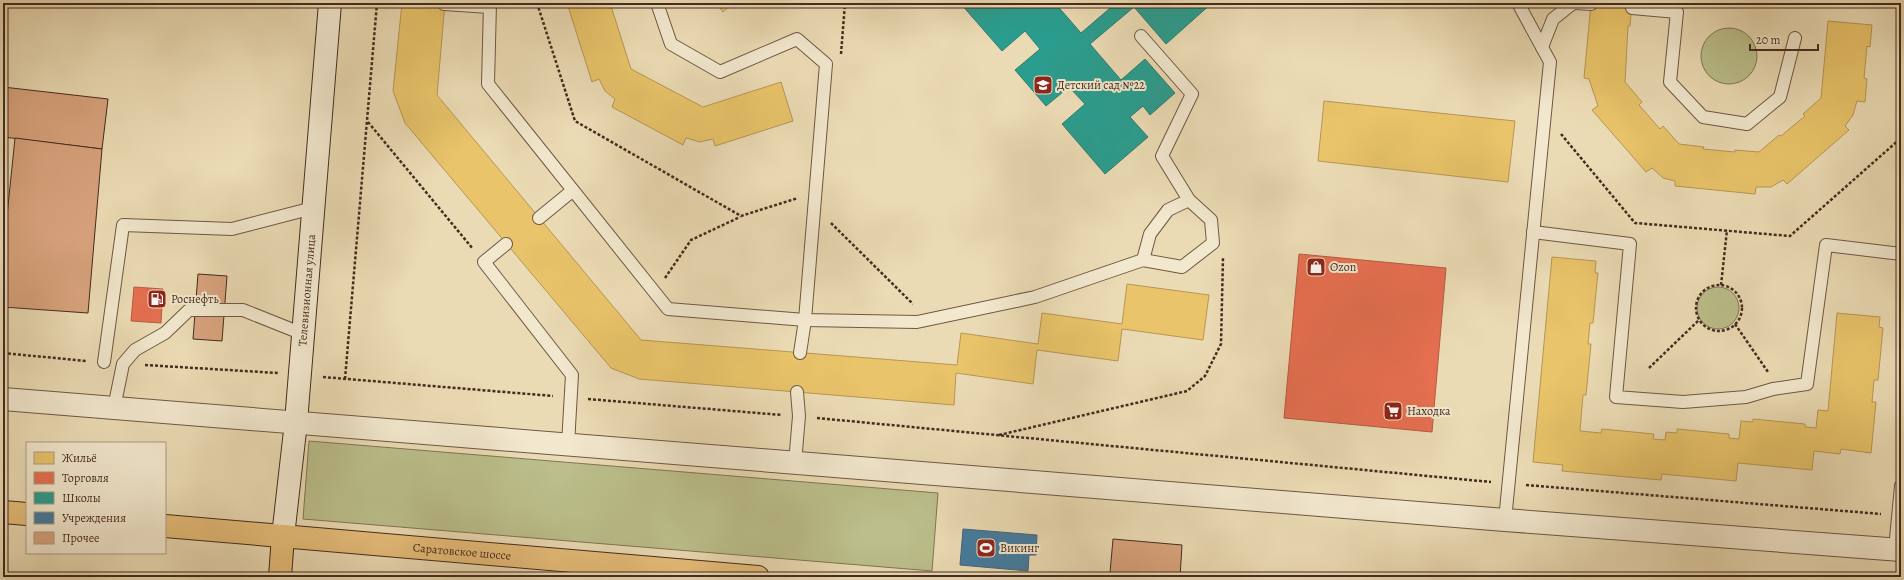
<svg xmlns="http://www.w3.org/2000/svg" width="1904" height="580" viewBox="0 0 1904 580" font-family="Alegreya,serif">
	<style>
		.green { fill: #bbbf8b; stroke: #807556 }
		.homes { fill: #e9c46a; stroke: #b89654 }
		.shops { fill: #e76f51; stroke: #b65b42 }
		.schools { fill: #2a9d8f; stroke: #327b6e }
		.public { fill: #457b9d; stroke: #456378 }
		.building { fill: #d8a37d; stroke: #442b20 }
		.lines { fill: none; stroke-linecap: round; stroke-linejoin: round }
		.lane-casing { stroke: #6e5745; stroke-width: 14 }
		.street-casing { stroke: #6e5745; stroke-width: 24 }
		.secondary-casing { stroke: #442b20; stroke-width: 24 }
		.primary-casing { stroke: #442b20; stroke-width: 24 }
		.path { stroke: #442b20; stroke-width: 2.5; stroke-dasharray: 3 2; stroke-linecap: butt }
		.lane { stroke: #f2e8ce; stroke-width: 12 }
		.street { stroke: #f2e8ce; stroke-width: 22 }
		.secondary { stroke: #f2e8ce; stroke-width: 22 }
		.primary { stroke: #e6be7a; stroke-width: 22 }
		.labels { text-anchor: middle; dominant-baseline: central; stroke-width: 4; stroke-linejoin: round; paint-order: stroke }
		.poi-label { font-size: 12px; fill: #442b20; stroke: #f2e8ce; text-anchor: start }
		.street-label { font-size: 12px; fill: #442b20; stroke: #f2e8ce }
	</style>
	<rect width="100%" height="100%" fill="#ebdbb4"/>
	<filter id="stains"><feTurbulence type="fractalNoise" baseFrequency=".005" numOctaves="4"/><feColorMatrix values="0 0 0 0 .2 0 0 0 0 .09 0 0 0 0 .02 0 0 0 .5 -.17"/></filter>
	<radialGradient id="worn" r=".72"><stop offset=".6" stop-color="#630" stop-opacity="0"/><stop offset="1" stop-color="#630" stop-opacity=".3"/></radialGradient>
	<g class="green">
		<circle cx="1729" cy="56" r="28"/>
		<circle cx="1718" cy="308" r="21"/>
		<polygon points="309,441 938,493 932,571 303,519"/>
	</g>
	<g class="homes">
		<polygon points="402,3 445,3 437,95 641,340 957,365 961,333 1038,344 1042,313 1122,324 1127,284 1209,295 1203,340 1122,329 1118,361 1037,350 1033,384 956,373 954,405 639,379 611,368 405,123 393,91"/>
		<polygon points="567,3 610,3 631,69 703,107 781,82 793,121 715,146 713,139 700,142 686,138 683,145 612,107 615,99 605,91 599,79 592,82"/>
		<polygon points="716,3 733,3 723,12"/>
		<polygon points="1591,3 1632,3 1630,26 1628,26 1625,82 1642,102 1639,105 1660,129 1663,126 1679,144 1704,147 1703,149 1735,152 1735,150 1759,152 1779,135 1781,136 1805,116 1803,114 1821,98 1828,21 1872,25 1870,47 1867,46 1864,78 1867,79 1865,102 1857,101 1853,115 1845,126 1849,130 1787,184 1783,180 1771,187 1756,187 1755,194 1675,186 1675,181 1663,178 1652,168 1646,172 1592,110 1598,106 1589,79 1584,78"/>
		<polygon points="1324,101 1515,121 1508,182 1318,161"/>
		<polygon points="1552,257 1596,261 1595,273 1598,273 1593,323 1590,323 1588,344 1591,344 1586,395 1583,395 1580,431 1601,433 1602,429 1654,434 1653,439 1665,440 1666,432 1677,433 1677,429 1729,434 1729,438 1739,439 1741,421 1753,422 1753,419 1805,424 1805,427 1816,428 1818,410 1828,411 1837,313 1880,317 1879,327 1883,328 1878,380 1874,380 1872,402 1876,402 1871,453 1841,449 1840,454 1814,451 1812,470 1738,463 1736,481 1662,474 1661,480 1562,471 1563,465 1533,462"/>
	</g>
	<g class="shops">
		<polygon points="1299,254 1446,268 1432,432 1284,418"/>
		<polygon points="134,287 163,289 161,323 131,321"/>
	</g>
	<polygon class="schools" points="960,3 1055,3 1081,33 1116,3 1212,3 1166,44 1134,7 1090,44 1121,80 1145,59 1175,93 1150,115 1143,106 1130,117 1148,137 1105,174 1062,124 1085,104 1069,87 1046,106 1015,70 1040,49 1025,31 1002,51"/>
	<polygon class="public" points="963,529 1037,535 1036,555 1029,555 1028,571 960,565"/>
	<g class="building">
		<polygon points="3,87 108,99 102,149 3,137"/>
		<polygon points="15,138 102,149 88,313 3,307 3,255"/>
		<polygon points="198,274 227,276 222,341 193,339"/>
		<polygon points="1113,539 1182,545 1180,577 1110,573"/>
	</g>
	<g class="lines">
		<defs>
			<g id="lane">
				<polyline points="490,3 488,84 668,309 805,320 917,322 1035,297 1143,260 1182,267 1213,243 1211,220 1189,200 1162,156 1192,94 1141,36"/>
				<polyline points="657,3 671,44 720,72 797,39 826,64 805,320 800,353"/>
				<polyline points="1575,3 1591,4"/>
				<polyline points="444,4 489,7"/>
				<polyline points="1632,8 1677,12 1670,82 1703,117 1747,124 1780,97 1795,38"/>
				<polyline points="1542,47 1553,19 1573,3"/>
				<polyline points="539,218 572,191"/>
				<polyline points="1533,232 1630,244 1616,397 1683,402 1746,397 1773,389 1807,384 1826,245 1901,254"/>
				<polyline points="506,244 484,262 572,375 568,444"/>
				<polyline points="1143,260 1150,234 1168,210 1189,200"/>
				<polyline points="104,362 123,225 232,229 313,208"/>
				<polyline points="114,408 123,364 135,350 165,333 189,310 243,310 303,334"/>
				<polyline points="795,463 799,416 797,392"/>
				<polyline points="1505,520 1550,62 1518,3"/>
				<polyline points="1895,549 1901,486"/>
			</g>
			<polyline id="street" points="3,399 1505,520 1901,550"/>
			<g id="secondary">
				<path id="s1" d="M283 536 296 422 330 3"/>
			</g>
			<g id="primary">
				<polyline points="3,512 27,514"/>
				<path id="s2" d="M165 526 758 577"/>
				<polyline points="280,577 283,536"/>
			</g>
		</defs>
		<use href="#lane" class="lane-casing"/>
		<use href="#street" class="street-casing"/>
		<use href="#secondary" class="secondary-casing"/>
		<use href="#primary" class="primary-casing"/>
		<g class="path">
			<polyline points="537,3 575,121 741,216 798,198"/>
			<polyline points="841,54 845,3"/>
			<polyline points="368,122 473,249"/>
			<polyline points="1561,134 1635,223 1790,236 1901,138"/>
			<polyline points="831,223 913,304"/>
			<polyline points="665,278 691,240 740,217"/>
			<polyline points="1721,285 1727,230"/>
			<circle cx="1719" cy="308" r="23"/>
			<polyline points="1735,324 1768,372"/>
			<polyline points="3,353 86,361"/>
			<polyline points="145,365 278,373"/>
			<polyline points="1649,368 1699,320"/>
			<polyline points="323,377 553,396"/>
			<polyline points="345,379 377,3"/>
			<polyline points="588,399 782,415"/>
			<polyline points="817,418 1491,482"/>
			<polyline points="999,435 1187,391 1205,376 1221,344 1223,257"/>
			<polyline points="1526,485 1881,514"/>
		</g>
		<use href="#lane" class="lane"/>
		<use href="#street" class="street"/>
		<use href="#secondary" class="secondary"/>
		<use href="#primary" class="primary"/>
	</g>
	<defs>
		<symbol id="school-square" viewBox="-11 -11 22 22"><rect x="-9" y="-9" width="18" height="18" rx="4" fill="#8f2418" stroke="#f2e8ce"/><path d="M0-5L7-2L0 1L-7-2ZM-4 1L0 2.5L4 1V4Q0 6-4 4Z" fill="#fff"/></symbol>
		<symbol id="shop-square" viewBox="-11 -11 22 22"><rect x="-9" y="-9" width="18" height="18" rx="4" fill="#8f2418" stroke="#f2e8ce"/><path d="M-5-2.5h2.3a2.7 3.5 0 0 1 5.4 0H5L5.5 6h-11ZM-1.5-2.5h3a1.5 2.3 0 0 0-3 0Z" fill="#fff"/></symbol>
		<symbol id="fuel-square" viewBox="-11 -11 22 22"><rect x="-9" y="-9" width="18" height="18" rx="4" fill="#8f2418" stroke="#f2e8ce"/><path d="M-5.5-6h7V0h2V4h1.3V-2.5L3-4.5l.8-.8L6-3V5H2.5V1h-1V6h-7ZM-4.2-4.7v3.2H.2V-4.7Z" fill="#fff"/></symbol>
		<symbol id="supermarket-square" viewBox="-11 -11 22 22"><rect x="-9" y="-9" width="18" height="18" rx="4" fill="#8f2418" stroke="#f2e8ce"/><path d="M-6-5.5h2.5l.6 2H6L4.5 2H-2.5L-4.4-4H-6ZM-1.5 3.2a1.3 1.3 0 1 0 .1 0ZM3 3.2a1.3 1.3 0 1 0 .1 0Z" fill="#fff"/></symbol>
		<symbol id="stadium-square" viewBox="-11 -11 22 22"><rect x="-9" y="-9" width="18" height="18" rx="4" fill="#8f2418" stroke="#f2e8ce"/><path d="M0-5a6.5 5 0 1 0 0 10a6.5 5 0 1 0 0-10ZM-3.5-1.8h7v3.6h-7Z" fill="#fff"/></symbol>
	</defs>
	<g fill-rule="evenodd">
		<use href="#school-square" x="1032" y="74" width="22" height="22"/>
		<use href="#shop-square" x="1305" y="256" width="22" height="22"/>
		<use href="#fuel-square" x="146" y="288" width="22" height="22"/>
		<use href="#supermarket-square" x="1382" y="400" width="22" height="22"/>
		<use href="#stadium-square" x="975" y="537" width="22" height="22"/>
	</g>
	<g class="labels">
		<g class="poi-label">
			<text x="1057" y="85">Детский сад №22</text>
			<text x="1330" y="267">Ozon</text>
			<text x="171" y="299">Роснефть</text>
			<text x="1407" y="411">Находка</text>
			<text x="1000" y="548">Викинг</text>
		</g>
		<g class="street-label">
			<text stroke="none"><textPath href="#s1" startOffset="247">Телевизионная улица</textPath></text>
			<text stroke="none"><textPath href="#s2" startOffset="298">Саратовское шоссе</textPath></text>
		</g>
	</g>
	<rect width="1904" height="580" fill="none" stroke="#ebdbb4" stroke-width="16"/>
	<rect x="4" y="4" width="1896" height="572" fill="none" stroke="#442b20" stroke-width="2"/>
	<rect x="8" y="8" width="1888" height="564" fill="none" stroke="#442b20"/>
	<rect x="26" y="442" width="140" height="112" fill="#f2e8ce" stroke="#ac9c88"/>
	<rect x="34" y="452" width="20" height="12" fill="#e9c46a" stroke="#ac9c88"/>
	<text x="62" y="462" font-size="12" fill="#442b20">Жильё</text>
	<rect x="34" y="472" width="20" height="12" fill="#e76f51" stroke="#ac9c88"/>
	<text x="62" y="482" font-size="12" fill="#442b20">Торговля</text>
	<rect x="34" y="492" width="20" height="12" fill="#2a9d8f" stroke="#ac9c88"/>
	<text x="62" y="502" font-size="12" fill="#442b20">Школы</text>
	<rect x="34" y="512" width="20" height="12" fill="#457b9d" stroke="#ac9c88"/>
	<text x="62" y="522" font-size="12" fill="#442b20">Учреждения</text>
	<rect x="34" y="532" width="20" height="12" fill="#d8a37d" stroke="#ac9c88"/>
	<text x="62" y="542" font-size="12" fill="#442b20">Прочее</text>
	<path d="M1750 44v6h68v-6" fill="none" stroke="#442b20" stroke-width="2"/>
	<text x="1756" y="44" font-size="12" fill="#442b20" stroke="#f2e8ce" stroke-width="3" paint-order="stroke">20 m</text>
	<rect width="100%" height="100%" filter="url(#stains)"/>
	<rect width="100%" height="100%" fill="url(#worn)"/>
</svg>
